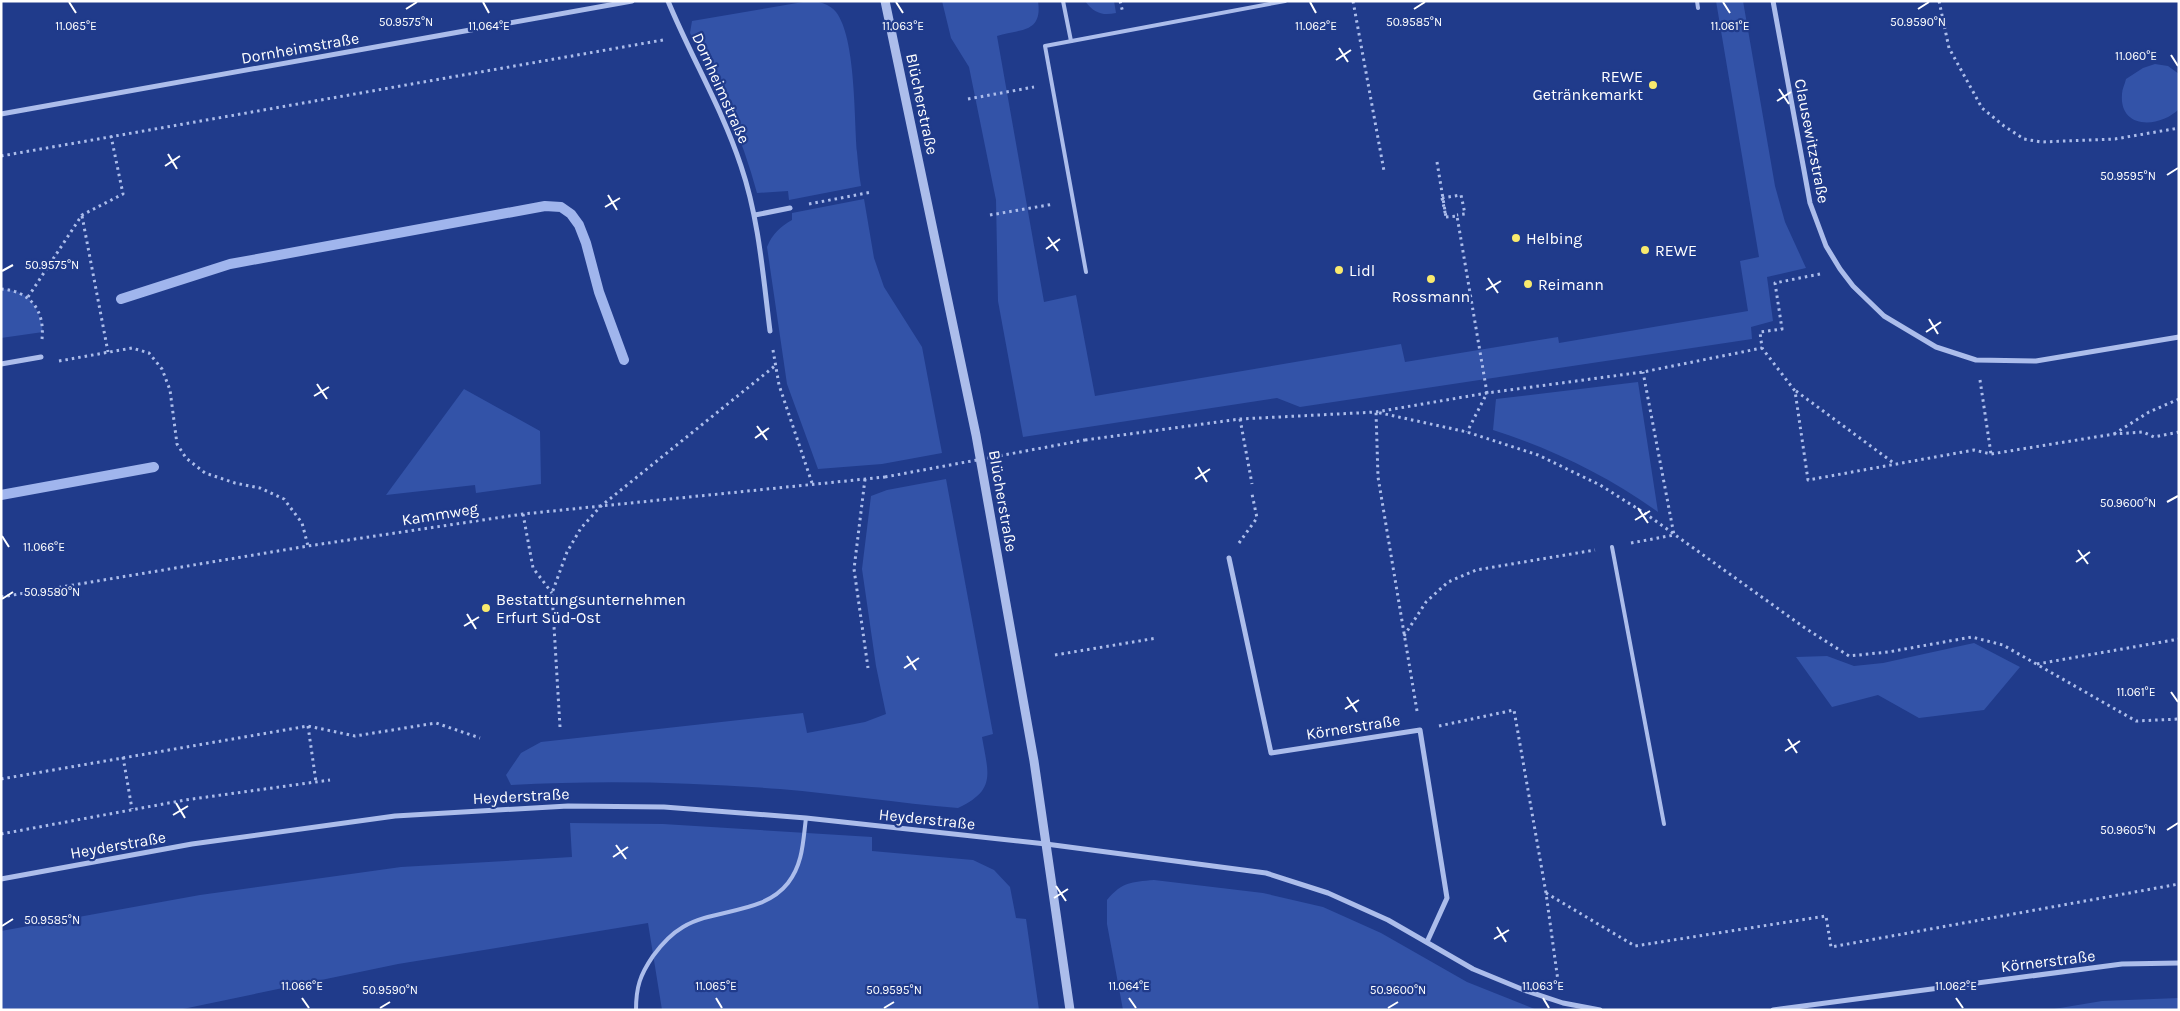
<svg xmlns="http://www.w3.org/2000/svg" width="2180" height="1011" viewBox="0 0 2180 1011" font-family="Karla,sans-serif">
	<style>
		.green { fill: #3353a8 }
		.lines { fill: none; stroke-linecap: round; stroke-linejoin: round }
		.stream { stroke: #a0b5ed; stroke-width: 10 }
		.path { stroke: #acbdeb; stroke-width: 3; stroke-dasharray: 2.5 4; stroke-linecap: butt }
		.service { stroke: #acbdeb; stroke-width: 4 }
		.minor { stroke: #acbdeb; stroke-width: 5 }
		.tertiary { stroke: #acbdeb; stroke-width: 9 }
		.path-bridge { stroke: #acbdeb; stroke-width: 3; stroke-dasharray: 2.5 4; stroke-linecap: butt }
		.ticks { fill: none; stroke: #fff; stroke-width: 2 }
		.poi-dot { fill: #f9ea6d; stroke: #203b8b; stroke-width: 2 }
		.labels { text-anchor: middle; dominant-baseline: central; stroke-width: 4.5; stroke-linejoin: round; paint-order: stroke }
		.street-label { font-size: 16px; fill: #fff; stroke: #203b8b }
		.poi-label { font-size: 16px; fill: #fff; stroke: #203b8b; text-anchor: start }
		.ticks-label { font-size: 12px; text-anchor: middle; fill: #fff; stroke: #203b8b; stroke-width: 4.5; stroke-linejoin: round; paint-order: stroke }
	</style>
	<rect width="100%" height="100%" fill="#203b8b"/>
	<g class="green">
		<path d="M809 1C818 1 830 4 836 12 856 38 854 118 857 152 858 163 859 175 861 186L789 200 788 191 757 193C742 136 718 85 690 33L692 21Z"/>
		<path d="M942 1H1038C1043 34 1019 29 997 36L1044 302 1076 295 1095 396 1401 344 1405 362 1558 337 1559 343 1748 311 1740 261 1759 257 1716 1H1743L1775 186 1785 222 1806 268 1767 277 1773 321 1751 327 1752 339 1300 407 1277 398 1023 437 998 301 996 200 969 67 951 38Z"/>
		<path d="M1085 1H1114L1116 13C1102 16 1094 13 1085 1Z"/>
		<path d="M2155 64 2168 66 2179 74V109C2160 128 2119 130 2122 94 2122 89 2125 84 2126 79L2143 68Z"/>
		<path d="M864 199 874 258 884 287 922 347 942 453 882 464 818 469 787 384 767 247C773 233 780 227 792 220V213Z"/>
		<path d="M1 289C30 291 38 305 43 332L1 338Z"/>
		<path d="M1638 382 1658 512C1608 476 1552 449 1493 430L1496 399Z"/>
		<polygon points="464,389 540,431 541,484 476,493 475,485 386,495"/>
		<path d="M946 479 993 734 982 737C988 773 997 790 958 808 898 803 839 794 780 789 690 782 600 780 511 785L506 775 521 753 541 742 803 713 807 733 865 722 886 714 876 666 862 569 871 496 887 490Z"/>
		<polygon points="1974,643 2020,667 1984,710 1919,718 1878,695 1832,707 1796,657 1827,656 1854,666 1883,663"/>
		<polygon points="570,823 663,824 872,837 872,851 973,860 994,870 1010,887 1016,918 1026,919 1039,1010 662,1010 648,923 398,964 178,1010 1,1010 1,931 200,895 401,867 572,857"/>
		<path d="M1154 880 1263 893 1323 907 1381 933 1467 982 1537 1010H1123L1107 924V900C1122 882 1131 882 1154 880Z"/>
		<polygon points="2179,998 2179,1010 2048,1010 2102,1001"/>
	</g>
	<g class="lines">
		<g class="stream">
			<polyline points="121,299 230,264 545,206 561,207 571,214 579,225 586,243 599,292 624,360"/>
			<polyline points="1,495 154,467"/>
		</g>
		<g class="path">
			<polyline points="1120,1 1123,13"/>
			<polyline points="1353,1 1384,171"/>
			<polyline points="1939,1 1949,48 1982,108 2004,126 2024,139 2041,142 2115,139 2179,128"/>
			<polyline points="968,99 1034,87"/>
			<polyline points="1,156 663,40"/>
			<polyline points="1437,162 1446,217"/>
			<polyline points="1442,198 1461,195 1465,214 1457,215"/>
			<polyline points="809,204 872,192"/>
			<polyline points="990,215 1054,204"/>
			<polyline points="82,216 108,352"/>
			<polyline points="1446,217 1457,216 1487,393 1467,432"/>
			<polyline points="1820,274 1775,283 1782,329 1760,332 1762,348 1795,391 1808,480 1974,450 1991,454 2114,434 2143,432 2154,437 2179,432"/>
			<path d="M1 289C30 291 45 310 42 339"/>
			<polyline points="28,297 82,215 123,194 111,136"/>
			<polyline points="773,350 779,385 813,486"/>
			<polyline points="59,361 132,348 149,353 162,369 170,390 177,444 186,458 205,473 235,483 260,488 284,499 302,523 308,546"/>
			<polyline points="1980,380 1991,454"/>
			<polyline points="1796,391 1895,464"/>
			<polyline points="1240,419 1252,484"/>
			<polyline points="2114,434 2149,412 2179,399"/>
			<polyline points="1085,440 1240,419 1376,412 1487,393 1643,372 1762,348"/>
			<polyline points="865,479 854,569 868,668"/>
			<polyline points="523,514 533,568 552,593"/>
			<polyline points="1239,543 1257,518 1252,494"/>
			<polyline points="1631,543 1674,535 1643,372"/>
			<polyline points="1,597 308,546 523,514 885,477"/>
			<polyline points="1404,636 1426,602 1448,582 1476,570 1595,550"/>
			<polyline points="1055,655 1157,638"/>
			<polyline points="2037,664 2179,639"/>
			<polyline points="1417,711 1378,477 1376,412 1467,432 1538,455 1600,485 1646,514 1805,628 1849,656 1888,652 1972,637 2003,645 2136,721 2179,719"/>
			<polyline points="308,726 316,782"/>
			<polyline points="1439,726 1514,710 1546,893 1558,981"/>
			<polyline points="560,727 552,593 567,552 581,528 601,506 776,365"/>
			<polyline points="123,757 132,809"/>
			<polyline points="1,779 308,726 355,736 436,723 480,738"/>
			<polyline points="1,834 185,800 330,780"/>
			<polyline points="1546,893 1635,946 1826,916 1831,947 2179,884"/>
		</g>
		<g class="service">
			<polyline points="1063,1 1071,41"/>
			<polyline points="1697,1 1698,8"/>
			<polyline points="1086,272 1045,46 1285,1"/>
			<polyline points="1612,547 1664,824"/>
			<path d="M636 1010C636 987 640 975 653 956 661 945 671 934 683 927 714 908 763 915 788 883 803 864 803 841 806 818"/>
		</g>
		<g class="minor">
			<path d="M668 1C691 57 722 108 741 166 759 219 763 276 770 331"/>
			<polyline points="1773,1 1810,203 1826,246 1840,269 1853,286 1884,316 1936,347 1976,360 2036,361 2179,337"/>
			<polyline points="1,114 632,1"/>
			<polyline points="755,215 790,208"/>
			<polyline points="1,364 41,357"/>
			<polyline points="1229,558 1271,753 1420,730 1447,898 1427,942"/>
			<polyline points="1,879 192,844 395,816 568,806 664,807 806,818 1046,844 1266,873 1328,893 1388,920 1473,969 1524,990 1563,1003 1600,1010"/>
			<polyline points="1773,1010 2122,964 2179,963"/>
		</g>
		<polyline class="tertiary" points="885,1 976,435 1034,761 1070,1010"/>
		<g class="path-bridge">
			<polyline points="1442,198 1446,217"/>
			<polyline points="885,477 1085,440"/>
		</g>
	</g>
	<path class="ticks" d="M69 2 76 13M483 2 489 13M896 2 903 13M1310 2 1316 13M1723 2 1730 13M406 9 417 2M1414 9 1425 2M1918 9 1929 2M1339 48 1348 62M2171 55 2178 66M1336 60 1351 50M1779 89 1789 104M1777 101 1791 92M168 154 177 169M165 166 180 156M2167 175 2178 168M608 195 617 210M605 207 620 198M1048 237 1058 251M1046 249 1060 239M2 271 13 265M1488 278 1498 293M1486 290 1501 281M1929 319 1938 334M1926 332 1941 322M317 384 327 399M314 396 329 387M757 426 767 440M755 438 769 428M1198 467 1207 482M1195 479 1210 469M2167 502 2178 496M1638 508 1648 523M1635 520 1650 511M2 536 9 547M2078 550 2088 564M2076 562 2090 552M2 599 13 592M467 614 476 629M464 626 479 617M907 656 916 670M904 668 919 658M2171 692 2178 702M1347 697 1357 712M1345 709 1359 700M1788 739 1797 753M1785 751 1800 741M176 803 185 818M173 815 188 806M2167 830 2178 823M616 845 626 859M613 857 628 847M1056 886 1066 901M1054 898 1068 889M2 926 13 919M1497 927 1506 942M1494 939 1509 930M302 998 309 1008M716 998 722 1008M1129 998 1136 1008M1543 998 1549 1008M1956 998 1963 1008M380 1008 390 1002M884 1008 894 1002M1388 1008 1398 1002"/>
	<g class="poi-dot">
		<circle cx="1653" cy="85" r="5"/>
		<circle cx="1516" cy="238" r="5"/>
		<circle cx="1645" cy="250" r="5"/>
		<circle cx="1339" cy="270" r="5"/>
		<circle cx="1431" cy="279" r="5"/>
		<circle cx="1528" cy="284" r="5"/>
		<circle cx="486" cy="608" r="5"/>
	</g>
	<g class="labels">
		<g class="street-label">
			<text transform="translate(300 48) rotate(-10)">Dornheimstraße</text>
			<text transform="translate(721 88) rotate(66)">Dornheimstraße</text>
			<text transform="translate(922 104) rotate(78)">Blücherstraße</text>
			<text transform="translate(1812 141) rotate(79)">Clausewitzstraße</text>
			<text transform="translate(1003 501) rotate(80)">Blücherstraße</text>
			<text transform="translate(440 514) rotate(-9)">Kammweg</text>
			<text transform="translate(1353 727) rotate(-9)">Körnerstraße</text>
			<text transform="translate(521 796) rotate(-3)">Heyderstraße</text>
			<text transform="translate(927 819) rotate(6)">Heyderstraße</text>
			<text transform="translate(118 845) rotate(-10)">Heyderstraße</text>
			<text transform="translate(2048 961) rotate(-7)">Körnerstraße</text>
		</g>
		<g class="poi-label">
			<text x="1643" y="76" text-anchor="end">REWE<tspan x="1643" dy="18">Getränkemarkt</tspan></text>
			<text x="1526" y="238">Helbing</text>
			<text x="1655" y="250">REWE</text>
			<text x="1349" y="270">Lidl</text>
			<text x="1538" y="284">Reimann</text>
			<text x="1431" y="296" text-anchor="middle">Rossmann</text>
			<text x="496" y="599">Bestattungsunternehmen<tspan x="496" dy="18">Erfurt Süd-Ost</tspan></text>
		</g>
	</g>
	<g class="ticks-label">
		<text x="406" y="26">50.9575°N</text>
		<text x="1414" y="26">50.9585°N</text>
		<text x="1918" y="26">50.9590°N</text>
		<text x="76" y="30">11.065°E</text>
		<text x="489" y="30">11.064°E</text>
		<text x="903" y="30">11.063°E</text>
		<text x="1316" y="30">11.062°E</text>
		<text x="1730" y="30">11.061°E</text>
		<text x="2136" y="60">11.060°E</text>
		<text x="2128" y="180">50.9595°N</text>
		<text x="52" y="269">50.9575°N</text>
		<text x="2128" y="507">50.9600°N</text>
		<text x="44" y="551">11.066°E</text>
		<text x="52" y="596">50.9580°N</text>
		<text x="2136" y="696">11.061°E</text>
		<text x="2128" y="834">50.9605°N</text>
		<text x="52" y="924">50.9585°N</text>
		<text x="302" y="990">11.066°E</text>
		<text x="716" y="990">11.065°E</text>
		<text x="1129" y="990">11.064°E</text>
		<text x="1543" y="990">11.063°E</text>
		<text x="1956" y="990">11.062°E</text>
		<text x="390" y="994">50.9590°N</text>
		<text x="894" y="994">50.9595°N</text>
		<text x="1398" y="994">50.9600°N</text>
	</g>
	<rect width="2180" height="1011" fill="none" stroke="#ffffff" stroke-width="5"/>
</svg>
